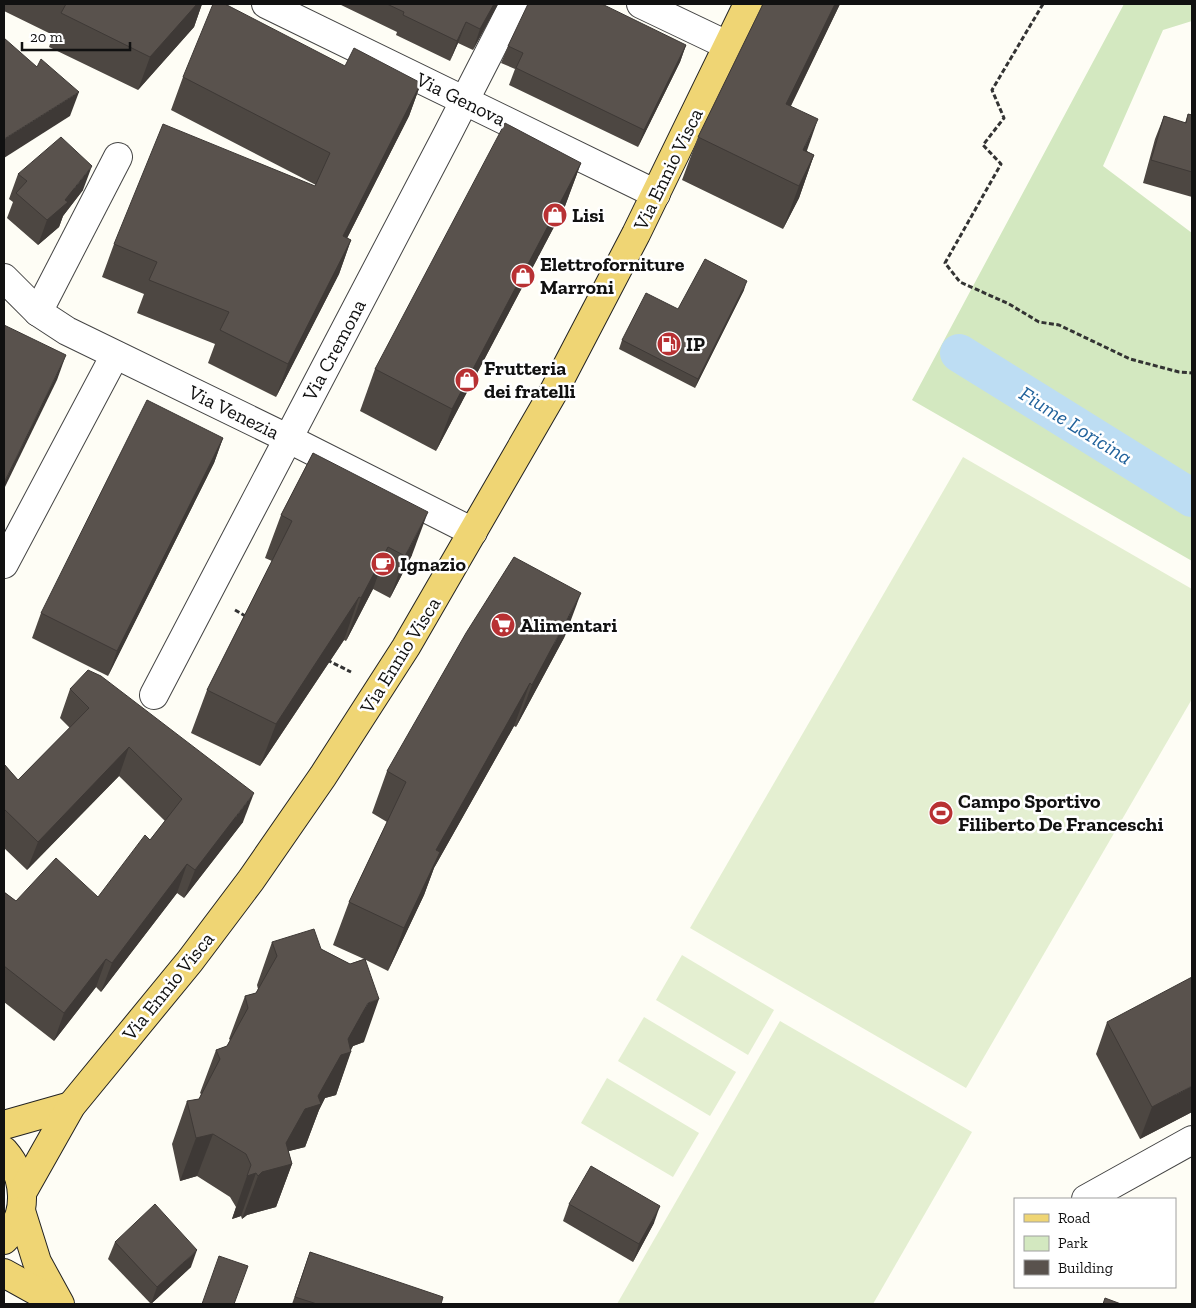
<svg xmlns="http://www.w3.org/2000/svg" width="1196" height="1308" viewBox="0 0 1196 1308" font-family="'Zilla Slab',serif">
	<style>
		.green { fill: #d3e8c0 }
		.pitch { fill: #e4efd1 }
		.lines { fill: none; stroke-linecap: round; stroke-linejoin: round }
		.canal { stroke: #bdddf3; stroke-width: 38 }
		.minor-casing { stroke: #444; stroke-width: 30 }
		.major-casing { stroke: #222; stroke-width: 30 }
		.path { stroke: #333; stroke-width: 3; stroke-dasharray: 5 2.5; stroke-linecap: butt }
		.minor { stroke: #fff; stroke-width: 28 }
		.major { stroke: #efd574; stroke-width: 28 }
		.wall { fill: #4d4742 }
		.shaded-wall { fill: #3e3936 }
		.building { fill: #59524d; stroke: #3e3936 }
		.labels { text-anchor: middle; dominant-baseline: central; stroke-width: 5; stroke-linejoin: round; paint-order: stroke }
		.street-label { font-size: 20px; fill: #111; stroke: #fff }
		.poi-label { font-size: 20px; font-weight: bold; fill: #111; stroke: #fff; text-anchor: start }
		.water-label { font-size: 21px; font-style: italic; fill: #21629b; stroke: #fff }
	</style>
	<rect width="100%" height="100%" fill="#fefdf5"/>
	<polygon class="green" points="1124,4 1192,4 1192,21 1163,30 1103,166 1192,233 1192,561 912,400"/>
	<g class="pitch">
		<polygon points="963,457 1192,589 1192,699 966,1088 690,928"/>
		<polygon points="682,955 774,1010 748,1055 656,1000"/>
		<polygon points="644,1017 736,1072 710,1116 618,1061"/>
		<polygon points="780,1021 972,1132 873,1304 617,1304"/>
		<polygon points="607,1078 699,1133 673,1177 581,1123"/>
	</g>
	<g class="lines">
		<polyline class="canal" points="959,353 1192,498"/>
		<defs>
			<g id="minor">
				<polyline points="266,4 656,194"/>
				<polyline points="641,4 729,46"/>
				<polyline points="4,278 38,312 67,331 287,438 473,532"/>
				<polyline points="38,312 118,157"/>
				<polyline points="4,564 115,355"/>
				<polyline points="154,695 448,133 514,4"/>
				<polyline points="1086,1199 1192,1140"/>
			</g>
			<g id="major">
				<polyline points="4,1125 71,1106"/>
				<path d="M4 1151C26 1176 30 1215 4 1240"/>
				<polyline points="23,1191 71,1106 190,961 251,880 323,776 406,647 554,391 636,234 748,4"/>
				<polyline points="21,1211 37,1262 60,1304"/>
				<polyline points="4,1273 58,1303"/>
			</g>
		</defs>
		<use href="#minor" class="minor-casing"/>
		<use href="#major" class="major-casing"/>
		<g class="path">
			<polyline points="1043,4 992,90 1004,118 983,145 1001,164 945,263 960,282 1009,304 1039,322 1059,325 1130,359 1179,372 1192,373"/>
			<polyline points="235,610 247,617"/>
			<polyline points="327,660 351,672"/>
		</g>
		<use href="#minor" class="minor"/>
		<use href="#major" class="major"/>
	</g>
	<g class="wall">
		<polygon points="4,4 202,4 194,27 138,90 49,47 53,35 4,11"/>
		<polygon points="339,4 498,4 473,50 458,43 450,61 396,35 397,32"/>
		<polygon points="763,4 840,4 791,106 807,151 814,155 799,198 783,229 682,180 698,137"/>
		<polygon points="686,45 680,62 638,147 509,85 515,69 501,63 508,46"/>
		<polygon points="345,66 421,83 409,116 347,238 351,240 339,274 276,397 208,363 215,344 137,313 144,294 102,277 114,244 315,186 316,185 171,110 183,77"/>
		<polygon points="1188,114 1192,115 1192,197 1143,183 1155,139 1164,116 1185,123"/>
		<polygon points="581,163 565,206 436,451 360,411 375,369"/>
		<polygon points="18,174 83,190 63,216 59,227 38,245 7,218 13,202 9,199"/>
		<polygon points="744,290 695,388 619,349 622,340 678,309"/>
		<polygon points="223,438 214,463 108,676 32,638 41,613"/>
		<polygon points="313,453 412,555 390,598 373,589 346,641 344,640 260,766 191,733 207,690 272,561 265,558 281,515"/>
		<polygon points="565,636 516,727 514,726 434,868 424,895 388,971 366,960 364,1042 353,1046 351,1050 336,1095 325,1098 319,1110 305,1147 289,1151 289,1153 292,1164 276,1207 247,1215 242,1219 241,1216 232,1219 236,1207 230,1197 197,1176 180,1181 172,1144 187,1101 199,1099 201,1094 200,1093 216,1050 227,1046 230,1040 229,1039 245,996 256,993 258,989 257,985 272,942 321,949 350,964 364,959 333,945 349,902 387,822 372,813 387,771"/>
		<polygon points="70,689 243,822 184,898 177,893 101,992 96,987 54,1041 4,1002 4,892 16,901 98,897 150,840 165,821 119,776 27,870 4,848 4,764 18,780 70,728 60,718"/>
		<polygon points="1107,1022 1192,1112 1140,1139 1096,1054"/>
		<polygon points="569,1204 654,1223 633,1262 563,1221"/>
		<polygon points="115,1242 191,1267 151,1304 108,1259"/>
		<polygon points="310,1252 441,1304 292,1304"/>
	</g>
	<g class="shaded-wall">
		<polygon points="197,4 202,4 194,27 138,90 150,57"/>
		<polygon points="494,4 498,4 473,50 480,29"/>
		<polygon points="835,4 840,4 771,146 786,104"/>
		<polygon points="466,22 458,43 450,61 457,41"/>
		<polygon points="686,45 680,62 638,147 644,130"/>
		<polygon points="421,83 409,116 331,270 343,236"/>
		<polygon points="79,92 70,116 4,158 4,139"/>
		<polygon points="818,119 803,162 803,150"/>
		<polygon points="814,155 799,198 783,229 799,186"/>
		<polygon points="581,163 565,206 436,451 452,409"/>
		<polygon points="92,166 83,190 63,216 59,227 38,245 47,220 65,200"/>
		<polygon points="351,240 339,274 276,397 288,364"/>
		<polygon points="747,281 744,290 695,388 698,379"/>
		<polygon points="66,355 57,380 4,489 4,483"/>
		<polygon points="223,438 214,463 108,676 117,651"/>
		<polygon points="428,512 412,555 390,598 405,556"/>
		<polygon points="388,547 373,589 346,641 361,598"/>
		<polygon points="581,593 565,636 516,727 532,685"/>
		<polygon points="359,597 344,640 260,766 276,724"/>
		<polygon points="530,683 514,726 434,868 424,895 388,971 404,928 436,850"/>
		<polygon points="129,747 119,776 27,870 38,842"/>
		<polygon points="254,793 243,822 184,898 195,870"/>
		<polygon points="187,864 177,893 101,992 112,963"/>
		<polygon points="106,959 96,987 54,1041 64,1013"/>
		<polygon points="379,999 364,1042 353,1046 349,1053 351,1052 336,1095 325,1098 319,1110 305,1147 289,1151 281,1167 292,1164 276,1207 247,1215 242,1219 258,1176 286,1143 305,1109 318,1096 348,1039 368,1003"/>
		<polygon points="1192,1086 1192,1112 1140,1139 1152,1107"/>
		<polygon points="213,1134 197,1176 180,1181 196,1138"/>
		<polygon points="256,1173 241,1216 232,1219 247,1176"/>
		<polygon points="660,1206 654,1223 633,1262 639,1244"/>
		<polygon points="197,1250 191,1267 151,1304 157,1287"/>
	</g>
	<g class="building">
		<polygon points="66,4 197,4 150,57 61,13"/>
		<polygon points="213,4 225,4 345,66 354,48 421,83 343,236 351,240 288,364 220,330 229,312 149,280 157,262 114,244 163,124 315,186 330,153 183,77"/>
		<polygon points="387,4 494,4 480,29 466,22 457,41 403,15 404,12"/>
		<polygon points="528,4 602,4 686,45 644,130 516,68 523,53 508,46"/>
		<polygon points="763,4 835,4 786,104 818,119 803,150 814,155 799,186 698,137"/>
		<polygon points="4,38 37,67 41,59 79,92 4,139"/>
		<polygon points="1188,114 1192,115 1192,172 1151,160 1164,116 1186,123"/>
		<polygon points="505,123 581,163 452,409 375,369"/>
		<polygon points="61,137 92,166 65,200 68,202 47,220 16,193 27,181 18,174"/>
		<polygon points="705,259 747,281 698,379 622,340 646,293 678,309"/>
		<polygon points="4,325 66,355 4,483"/>
		<polygon points="147,400 223,438 117,651 41,613"/>
		<polygon points="313,453 428,512 405,556 388,547 361,598 359,597 276,724 207,690 292,521 281,515"/>
		<polygon points="514,557 581,593 532,685 530,683 436,850 440,852 404,928 349,902 406,782 387,771 466,633"/>
		<polygon points="88,670 101,676 254,793 195,870 187,864 112,963 106,959 64,1013 4,966 4,892 16,901 56,858 98,897 145,835 150,840 182,799 129,747 38,842 4,809 4,764 18,780 89,708 70,689"/>
		<polygon points="314,929 321,949 350,964 365,959 379,999 368,1003 348,1039 351,1052 341,1055 318,1096 321,1104 305,1109 286,1143 292,1164 262,1172 258,1176 256,1173 247,1176 251,1165 246,1154 213,1134 196,1138 187,1101 199,1099 220,1059 216,1050 227,1046 248,1008 245,996 256,993 277,956 272,942"/>
		<polygon points="1192,977 1192,1086 1152,1107 1107,1022"/>
		<polygon points="591,1166 660,1206 639,1244 569,1204"/>
		<polygon points="155,1204 197,1250 157,1287 115,1242"/>
		<polygon points="310,1252 443,1297 441,1304 317,1304 295,1297"/>
		<polygon points="219,1256 248,1266 234,1304 202,1304"/>
		<polygon points="1105,1298 1121,1304 1103,1304"/>
	</g>
	<defs>
		<symbol id="shop-disc" viewBox="-11 -11 22 22"><circle r="9.5" fill="#b83133" stroke="#fff"/><path d="M-5-2.5h2.3a2.7 3.5 0 0 1 5.4 0H5L5.5 6h-11ZM-1.5-2.5h3a1.5 2.3 0 0 0-3 0Z" fill="#fff"/></symbol>
		<symbol id="fuel-disc" viewBox="-11 -11 22 22"><circle r="9.5" fill="#b83133" stroke="#fff"/><path d="M-5.5-6h7V0h2V4h1.3V-2.5L3-4.5l.8-.8L6-3V5H2.5V1h-1V6h-7ZM-4.2-4.7v3.2H.2V-4.7Z" fill="#fff"/></symbol>
		<symbol id="cafe-disc" viewBox="-11 -11 22 22"><circle r="9.5" fill="#b83133" stroke="#fff"/><path d="M-5.5-4.5H6V0H3Q3 3.5 0 3.5H-2.5Q-5.5 3.5-5.5 0ZM3-3.2v2h1.7v-2ZM-6 4.5H4V6H-6Z" fill="#fff"/></symbol>
		<symbol id="supermarket-disc" viewBox="-11 -11 22 22"><circle r="9.5" fill="#b83133" stroke="#fff"/><path d="M-6-5.5h2.5l.6 2H6L4.5 2H-2.5L-4.4-4H-6ZM-1.5 3.2a1.3 1.3 0 1 0 .1 0ZM3 3.2a1.3 1.3 0 1 0 .1 0Z" fill="#fff"/></symbol>
		<symbol id="stadium-disc" viewBox="-11 -11 22 22"><circle r="9.5" fill="#b83133" stroke="#fff"/><path d="M0-5a6.5 5 0 1 0 0 10a6.5 5 0 1 0 0-10ZM-3.5-1.8h7v3.6h-7Z" fill="#fff"/></symbol>
	</defs>
	<g fill-rule="evenodd">
		<use href="#shop-disc" x="541" y="201" width="28" height="28"/>
		<use href="#shop-disc" x="509" y="262" width="28" height="28"/>
		<use href="#fuel-disc" x="655" y="330" width="28" height="28"/>
		<use href="#shop-disc" x="453" y="366" width="28" height="28"/>
		<use href="#cafe-disc" x="369" y="550" width="28" height="28"/>
		<use href="#supermarket-disc" x="489" y="611" width="28" height="28"/>
		<use href="#stadium-disc" x="927" y="799" width="28" height="28"/>
	</g>
	<g class="labels">
		<g class="street-label">
			<text transform="translate(461 99) rotate(26)">Via Genova</text>
			<text transform="translate(668 169) rotate(-64)">Via Ennio Visca</text>
			<text transform="translate(334 350) rotate(-62)">Via Cremona</text>
			<text transform="translate(234 412) rotate(26)">Via Venezia</text>
			<text transform="translate(400 655) rotate(-58)">Via Ennio Visca</text>
			<text transform="translate(168 986) rotate(-51)">Via Ennio Visca</text>
		</g>
		<g class="poi-label">
			<text x="572" y="215">Lisi</text>
			<text x="540" y="264">Elettroforniture<tspan x="540" dy="23">Marroni</tspan></text>
			<text x="686" y="344">IP</text>
			<text x="484" y="368">Frutteria<tspan x="484" dy="23">dei fratelli</tspan></text>
			<text x="400" y="564">Ignazio</text>
			<text x="520" y="625">Alimentari</text>
			<text x="958" y="801">Campo Sportivo<tspan x="958" dy="23">Filiberto De Franceschi</tspan></text>
		</g>
		<g class="water-label">
			<text transform="translate(1076 425) rotate(32)">Fiume Loricina</text>
		</g>
	</g>
	<rect width="1196" height="1308" fill="none" stroke="#111111" stroke-width="10"/>
	<rect x="1014" y="1198" width="162" height="90" fill="#ffffff" stroke="#a0a0a0"/>
	<rect x="1024" y="1214" width="25" height="8" fill="#efd574" stroke="#a0a0a0"/>
	<text x="1058" y="1223" font-size="15" fill="#111111">Road</text>
	<rect x="1024" y="1236" width="25" height="15" fill="#d3e8c0" stroke="#a0a0a0"/>
	<text x="1058" y="1248" font-size="15" fill="#111111">Park</text>
	<rect x="1024" y="1260" width="25" height="15" fill="#59524d" stroke="#a0a0a0"/>
	<text x="1058" y="1273" font-size="15" fill="#111111">Building</text>
	<path d="M22 42v8h108v-8" fill="none" stroke="#111111" stroke-width="2.5"/>
	<text x="30" y="42" font-size="15" fill="#111111" stroke="#ffffff" stroke-width="4" paint-order="stroke">20 m</text>
</svg>
